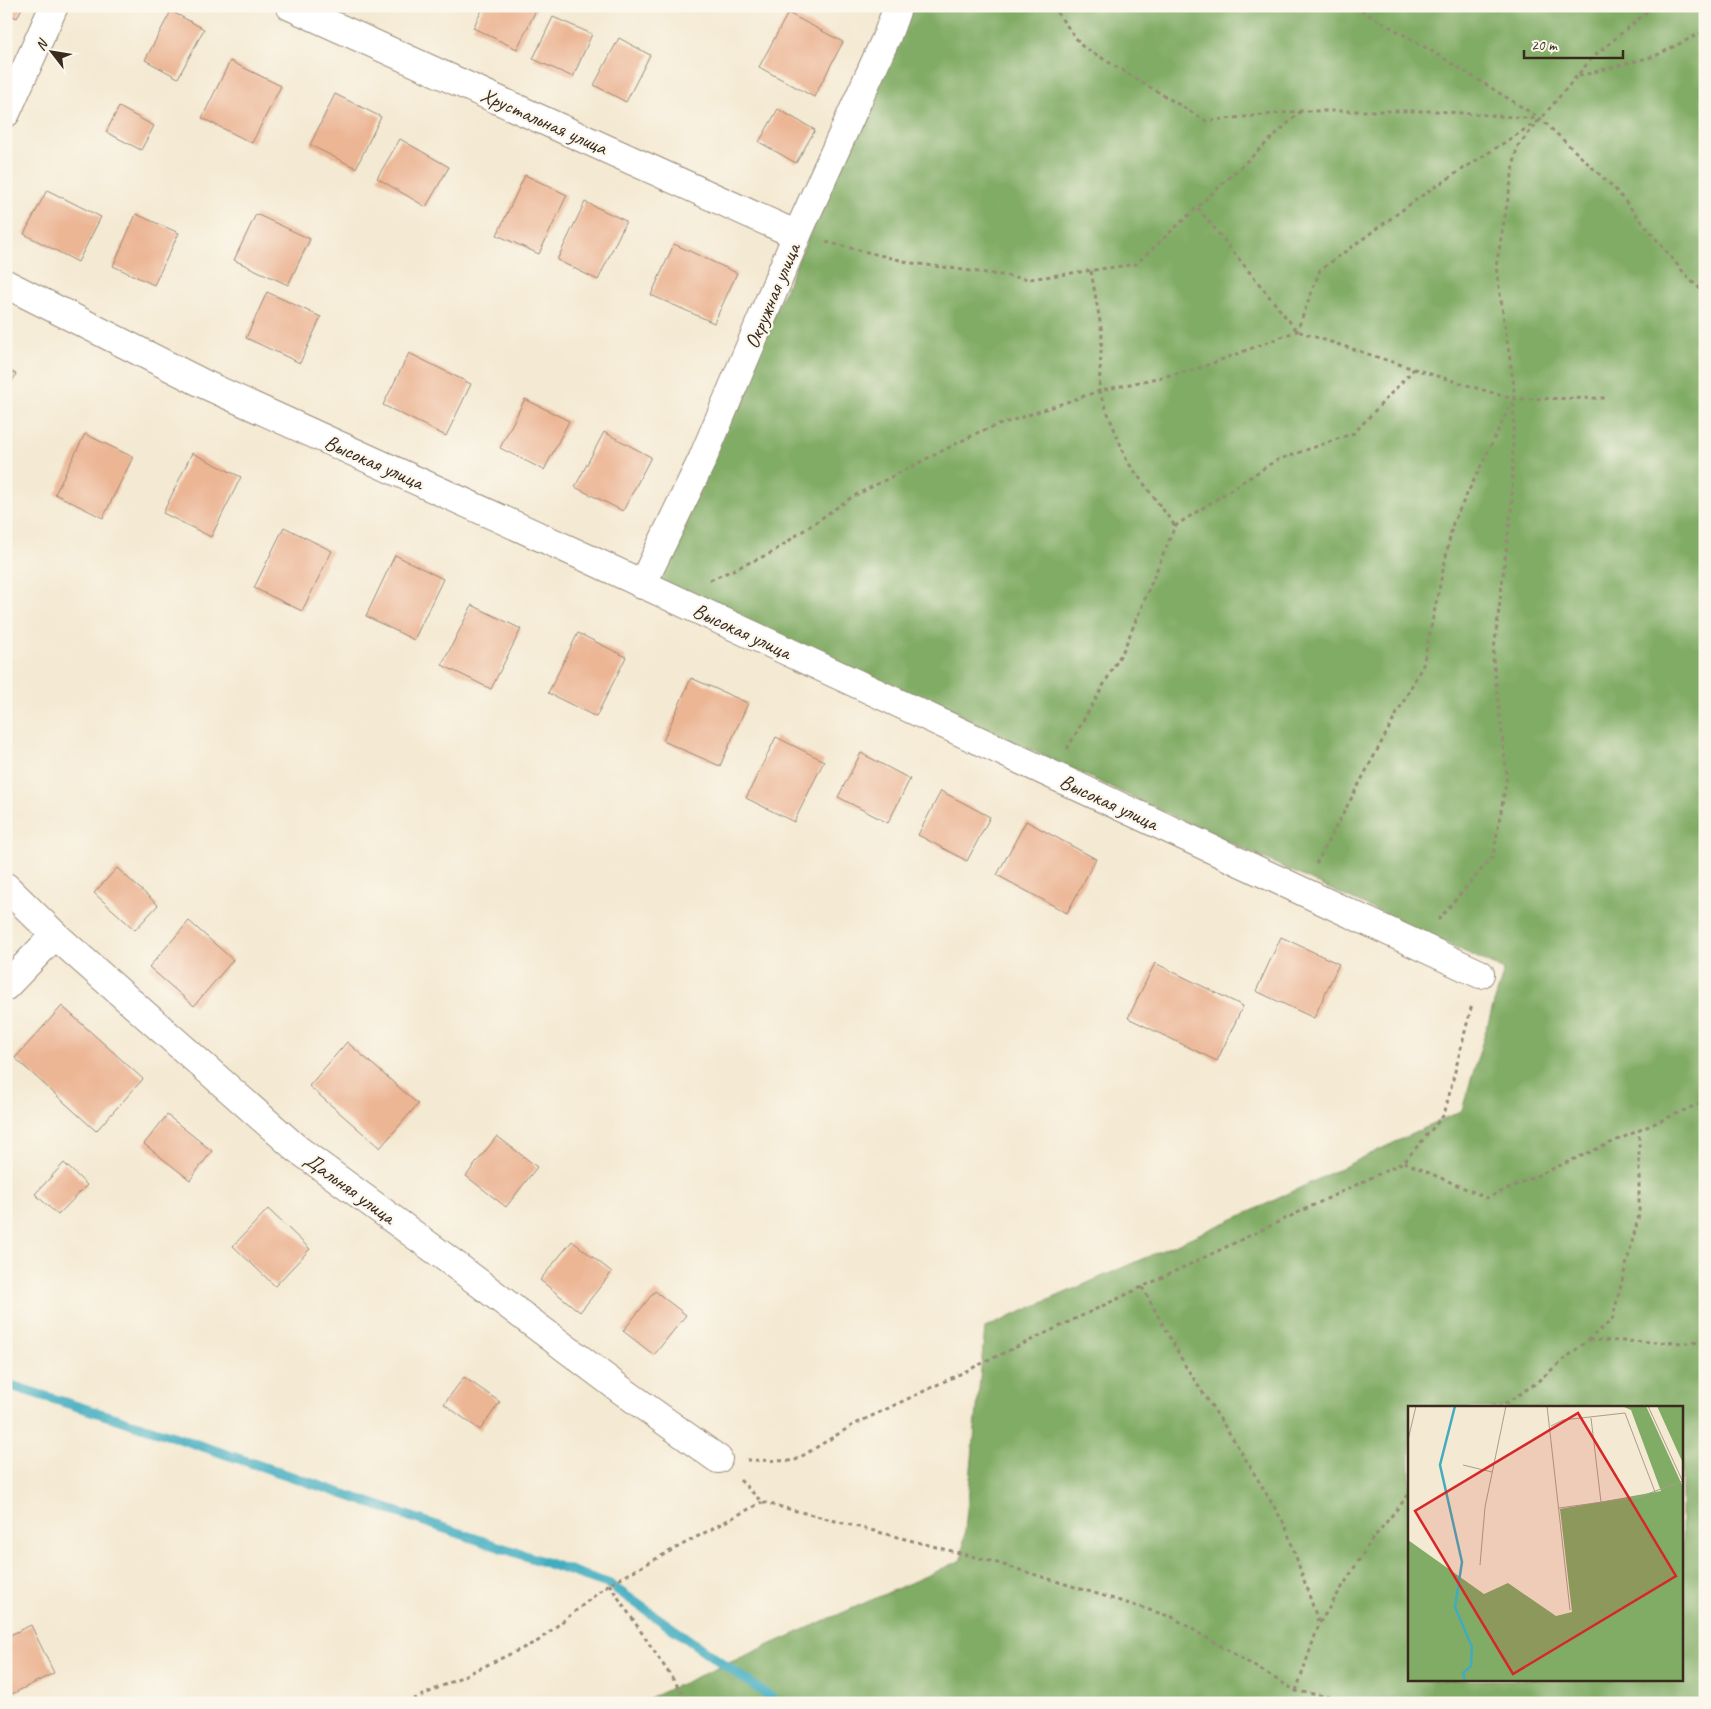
<svg xmlns="http://www.w3.org/2000/svg" width="1711" height="1709" viewBox="0 0 1711 1709" font-family="Caveat,sans-serif">
	<style>
		.forest { fill: #81ac65; stroke: #5e6b42; fill-rule: evenodd }
		.lines { fill: none; stroke-linecap: round; stroke-linejoin: round }
		.stream { stroke: #40acbf; stroke-width: 10 }
		.building { fill: #ecb594 }
		.minor-casing { stroke: #988a78; stroke-width: 30 }
		.path { stroke: #988a78; stroke-width: 3; stroke-dasharray: 4 4; stroke-linecap: butt }
		.minor { stroke: #fff; stroke-width: 28 }
		.labels { text-anchor: middle; dominant-baseline: central; stroke-width: 4.5; stroke-linejoin: round; paint-order: stroke }
		.street-label { font-size: 21px; fill: #3b2a1e; stroke: #fbf7ec }
		.inset-river { fill: none; stroke: #40acbf; stroke-width: 2.5 }
		.inset-road { fill: none; stroke: #aa9d8a; stroke-width: 1 }
		.view { fill: #d62828; fill-opacity: 0.15; stroke: #d62828; stroke-width: 2.5 }
		.inset-edge { fill: none; stroke: #3b2a1e; stroke-width: 2.5 }
	</style>
	<rect width="100%" height="100%" fill="#fbf7ec"/>
	<filter id="ink" filterUnits="userSpaceOnUse"><feTurbulence type="fractalNoise" baseFrequency=".02" numOctaves="2"/><feDisplacementMap in="SourceGraphic" scale="10" xChannelSelector="R" yChannelSelector="G"/><feConvolveMatrix kernelMatrix="1 2 1 2 8 2 1 2 1" color-interpolation-filters="sRGB"/></filter>
	<filter id="wash" filterUnits="userSpaceOnUse"><feTurbulence type="fractalNoise" baseFrequency=".0096" numOctaves="4" result="noise"/><feDisplacementMap in="SourceGraphic" scale="20" xChannelSelector="R" yChannelSelector="G"/><feGaussianBlur stdDeviation="1.12" result="paint"/><feColorMatrix in="noise" values="0 0 0 0 0 0 0 0 0 0 0 0 0 0 0 0 0 1.4 0 .05"/><feComposite in="paint" operator="in"/></filter>
	<g filter="url(#wash)">
		<rect width="100%" height="100%" fill="#f4e9d2"/>
		<path class="forest" d="M911 6H1705V1703H638L962 1560 985 1328 1256 1209 1462 1110 1504 970 1059 763 656 580ZM1410 1408H1682V1680H1410Z"/>
		<g class="lines">
			<polyline class="stream" points="6,1384 175,1437 609,1584 779,1703"/>
		</g>
		<g id="blocks">
			<g class="building">
				<polygon points="6,6 23,6 17,18 6,13"/>
				<polygon points="484,6 538,6 517,49 473,28"/>
				<polygon points="171,11 204,29 178,78 145,60"/>
				<polygon points="788,13 843,42 814,97 759,67"/>
				<polygon points="553,17 592,34 573,77 533,59"/>
				<polygon points="619,38 650,55 626,102 594,85"/>
				<polygon points="230,61 281,86 252,143 202,118"/>
				<polygon points="335,94 381,117 356,168 310,145"/>
				<polygon points="119,107 154,126 141,150 106,132"/>
				<polygon points="778,109 815,130 796,163 759,142"/>
				<polygon points="400,139 449,167 426,207 377,178"/>
				<polygon points="525,175 567,195 539,254 497,235"/>
				<polygon points="47,190 101,217 78,262 24,234"/>
				<polygon points="585,202 626,221 598,280 557,260"/>
				<polygon points="136,214 179,233 154,285 113,266"/>
				<polygon points="256,214 310,239 288,285 234,260"/>
				<polygon points="674,244 737,273 714,323 651,295"/>
				<polygon points="267,292 321,317 300,363 246,338"/>
				<polygon points="409,353 471,384 446,436 383,405"/>
				<polygon points="6,369 16,374 6,393"/>
				<polygon points="525,399 569,421 544,470 500,448"/>
				<polygon points="604,432 651,457 623,511 575,487"/>
				<polygon points="85,434 133,457 103,518 55,494"/>
				<polygon points="192,453 241,477 211,537 163,513"/>
				<polygon points="284,527 332,551 302,611 254,588"/>
				<polygon points="395,555 443,579 414,640 366,616"/>
				<polygon points="472,605 521,629 491,689 442,665"/>
				<polygon points="578,633 626,657 596,717 548,693"/>
				<polygon points="691,678 748,703 720,766 663,741"/>
				<polygon points="776,737 824,761 794,822 746,798"/>
				<polygon points="861,753 910,779 888,823 838,797"/>
				<polygon points="941,791 990,817 967,861 918,835"/>
				<polygon points="1026,821 1096,859 1067,913 997,875"/>
				<polygon points="117,868 158,905 135,930 94,893"/>
				<polygon points="189,921 233,960 194,1006 149,967"/>
				<polygon points="1281,937 1339,964 1314,1018 1256,991"/>
				<polygon points="1155,963 1243,1006 1217,1061 1128,1018"/>
				<polygon points="62,1006 143,1079 96,1131 15,1058"/>
				<polygon points="347,1042 418,1104 380,1148 309,1086"/>
				<polygon points="167,1115 212,1151 190,1180 144,1144"/>
				<polygon points="497,1136 537,1167 506,1207 466,1176"/>
				<polygon points="64,1163 87,1185 58,1215 35,1194"/>
				<polygon points="268,1209 310,1249 275,1286 233,1246"/>
				<polygon points="572,1241 612,1272 580,1312 540,1280"/>
				<polygon points="655,1291 686,1315 654,1355 623,1331"/>
				<polygon points="464,1377 500,1402 480,1430 444,1404"/>
				<polygon points="31,1625 54,1673 6,1697 6,1637"/>
			</g>
		</g>
	</g>
	<g filter="url(#ink)">
		<use href="#blocks" fill-opacity="0" stroke="#988a78" stroke-width="1"/>
		<g class="lines">
			<defs>
				<g id="minor">
					<polyline points="290,6 797,235"/>
					<polyline points="6,113 54,6"/>
					<polyline points="6,284 206,385 589,559 1480,974"/>
					<polyline points="642,585 702,460 797,235 887,36 898,6"/>
					<polyline points="6,887 55,935 296,1148 450,1261 620,1389 718,1459"/>
					<polyline points="6,986 55,935"/>
				</g>
			</defs>
			<use href="#minor" class="minor-casing"/>
			<g class="path">
				<polyline points="1052,6 1082,46 1206,121 1301,111 1435,111 1540,119"/>
				<polyline points="1354,6 1435,53 1541,119 1614,188 1689,279 1705,293"/>
				<polyline points="1579,76 1655,56 1705,31"/>
				<polyline points="1198,208 1297,331 1414,369 1513,399 1608,398"/>
				<polyline points="826,242 912,263 1030,279 1136,264 1301,111"/>
				<polyline points="1091,271 1102,333 1099,391 1127,461 1175,526"/>
				<polyline points="710,580 771,553 852,497 981,431 1099,391 1197,369 1297,331 1320,270 1427,192 1538,121"/>
				<polyline points="1067,749 1124,649 1175,526 1275,461 1354,433 1414,369"/>
				<polyline points="1316,864 1423,665 1453,523 1512,402"/>
				<polyline points="1438,920 1493,856 1507,777 1493,658 1512,503 1514,386 1496,267 1517,147 1592,58 1654,6"/>
				<polyline points="1404,1162 1487,1198 1705,1101"/>
				<polyline points="1142,1287 1186,1367 1237,1445 1285,1525 1319,1624"/>
				<polyline points="1589,1340 1689,1343 1705,1342"/>
				<polyline points="1498,1408 1532,1386 1612,1320 1639,1215 1639,1131"/>
				<polyline points="747,1460 794,1461 853,1425 1404,1162 1444,1115 1472,1004"/>
				<polyline points="740,1480 762,1502 994,1562 1172,1617 1296,1691 1341,1699 1344,1703"/>
				<polyline points="609,1584 689,1703"/>
				<polyline points="1296,1691 1319,1624 1371,1541 1410,1493"/>
				<polyline points="406,1703 538,1641 609,1584 762,1502"/>
			</g>
			<use href="#minor" class="minor"/>
		</g>
	</g>
	<g class="labels">
		<g class="street-label">
			<text transform="translate(544 121) rotate(24)">Хрустальная улица</text>
			<text transform="translate(772 296) rotate(-67)">Окружная улица</text>
			<text transform="translate(374 462) rotate(24)">Высокая улица</text>
			<text transform="translate(742 631) rotate(25)">Высокая улица</text>
			<text transform="translate(1109 802) rotate(25)">Высокая улица</text>
			<text transform="translate(350 1188) rotate(36)">Дальняя улица</text>
		</g>
	</g>
	<g transform="translate(1408 1406)">
		<rect width="275" height="275" fill="#f4e9d2"/>
		<path d="M214 0H238L275 81V275H0V134L76 188 100 177 148 210 164 206 152 103 253 85 223 4ZM249 0H275V57L268 42Z" fill="#81ac65"/>
		<path class="inset-river" d="M47 0 32 59 54 156 47 201 64 241 63 260 55 267 57 275"/>
		<path class="inset-road" d="M139 0 162 204M240 0 275 76M183 12 193 96M143 20 155 14 217 7 247 86M0 34 8 0M55 59 84 66M151 102 231 91 275 75M72 159 77 101 98 0"/>
		<path class="view" d="M170 7 268 170 105 268 7 105Z"/>
		<rect width="275" height="275" class="inset-edge"/>
	</g>
	<rect width="1711" height="1709" fill="none" stroke="#fbf7ec" stroke-width="25"/>
	<g transform="translate(52 52) rotate(301)" stroke="#fbf7ec" stroke-width="4" paint-order="stroke">
	<path d="M0-4L9 19L0 12L-9 19Z" fill="#3b2a1e"/>
	<text y="-8" font-size="14" font-weight="bold" text-anchor="middle" fill="#3b2a1e">N</text>
	</g>
	<path d="M1524 50v8h99v-8" fill="none" stroke="#3b2a1e" stroke-width="2.5"/>
	<text x="1531" y="50" font-size="15" fill="#3b2a1e" stroke="#fbf7ec" stroke-width="4" paint-order="stroke">20 m</text>
</svg>
